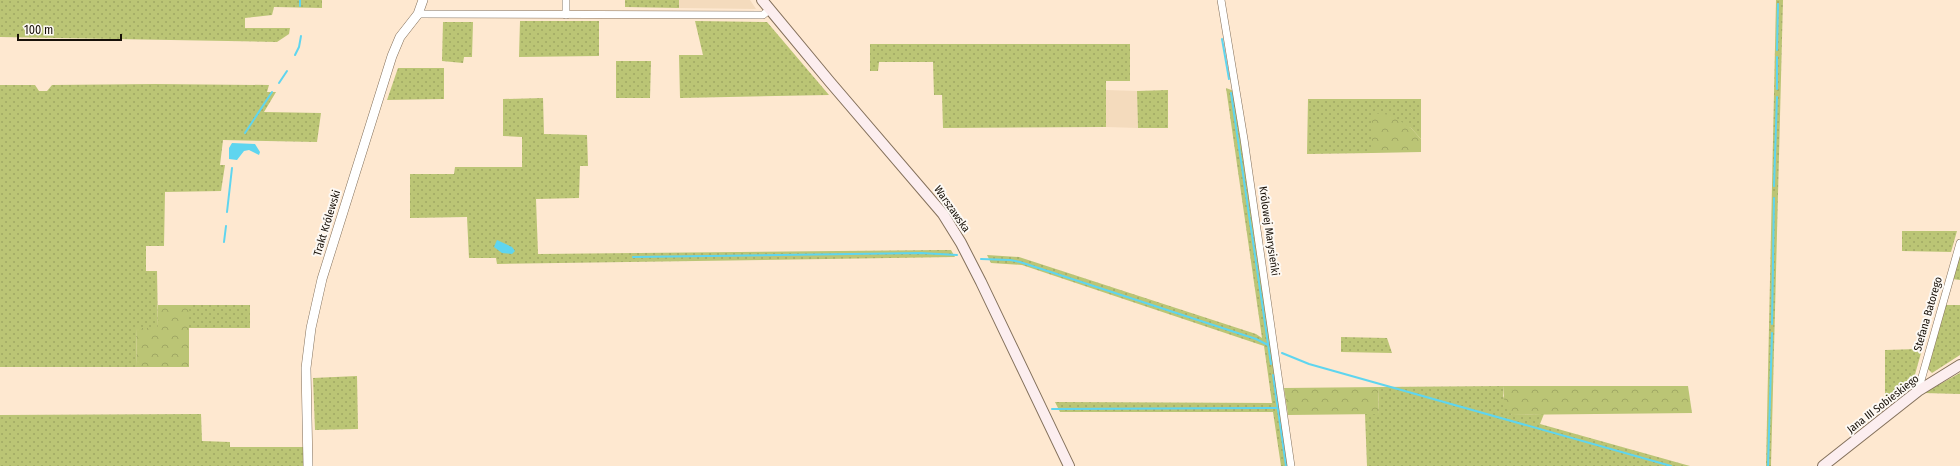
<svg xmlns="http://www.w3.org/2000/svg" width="1960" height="466" viewBox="0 0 1960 466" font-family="'Fira Sans Condensed',sans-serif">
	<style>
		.built { fill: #f4dbbd }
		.grass { fill: url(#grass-dots) }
		.forest { fill: url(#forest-crowns) }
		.water { fill: #5fd5ef }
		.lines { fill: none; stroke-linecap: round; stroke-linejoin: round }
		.stream { stroke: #5fd5ef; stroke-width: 2 }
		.minor-casing { stroke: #83705b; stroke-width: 8 }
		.tertiary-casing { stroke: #83705b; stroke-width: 10 }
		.secondary-casing { stroke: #83705b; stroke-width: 12 }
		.minor { stroke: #fff; stroke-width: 7 }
		.tertiary { stroke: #fff; stroke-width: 9 }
		.secondary { stroke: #fceeef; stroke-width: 10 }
		.labels { text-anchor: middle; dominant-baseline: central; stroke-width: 4; stroke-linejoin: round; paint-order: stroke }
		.street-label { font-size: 11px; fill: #171008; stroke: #fdf9f4 }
	</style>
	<defs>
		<pattern id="grass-dots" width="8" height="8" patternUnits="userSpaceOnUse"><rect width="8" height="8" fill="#bbc575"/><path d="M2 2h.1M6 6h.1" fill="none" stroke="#a0a864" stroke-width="1.8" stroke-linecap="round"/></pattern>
		<pattern id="forest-crowns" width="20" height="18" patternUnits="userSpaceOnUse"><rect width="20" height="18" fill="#bbc575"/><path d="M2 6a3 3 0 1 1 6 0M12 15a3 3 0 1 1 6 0" fill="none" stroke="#a0a864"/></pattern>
	</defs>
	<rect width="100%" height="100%" fill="#fee8d0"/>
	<g class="built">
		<polygon points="679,0 750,0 756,9 679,8"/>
		<polygon points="1106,90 1137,91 1138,128 1106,127"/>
	</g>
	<g class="grass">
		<polygon points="0,0 322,0 322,8 274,7 272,15 245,18 245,28 290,28 289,34 277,42 0,37"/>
		<polygon points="625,0 679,0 679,8 625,7"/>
		<polygon points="1776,0 1783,0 1771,466 1766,466"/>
		<polygon points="520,21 599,21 599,56 519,57"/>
		<polygon points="695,21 767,22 829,95 680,98 679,55 703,55"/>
		<polygon points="443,22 473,22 472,57 464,57 463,63 442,61"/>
		<polygon points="870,44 1130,44 1130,81 1106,81 1106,127 943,128 942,95 934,95 933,62 879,62 878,71 870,71"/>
		<polygon points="616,61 651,61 650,98 616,98"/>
		<polygon points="398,68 444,68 444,99 387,100"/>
		<polygon points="155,84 269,85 267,92 276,92 264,112 321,113 317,142 223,140 220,165 225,165 221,191 165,192 164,246 146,246 146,271 157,271 158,328 136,328 137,367 0,367 0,85 35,85 39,91 47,91 52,85"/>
		<polygon points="1226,88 1234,91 1288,466 1281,466 1273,412 1060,412 1055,402 1272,403 1264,346 1022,265 991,263 987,255 1019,257 1256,334 1262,338"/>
		<polygon points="1168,90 1168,128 1138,128 1137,91"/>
		<polygon points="543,98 544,134 587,135 588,166 580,166 579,198 536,199 538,254 940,250 951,250 955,257 497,264 496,258 469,258 467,217 410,218 410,174 454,174 455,167 522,167 522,137 503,136 503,99"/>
		<polygon points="1308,99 1421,99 1421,139 1411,128 1372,114 1372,153 1307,154"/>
		<polygon points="1902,231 1957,231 1951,252 1902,251"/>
		<polygon points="1960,252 1960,280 1952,279"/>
		<polygon points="189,305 250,305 250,328 188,328"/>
		<polygon points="1945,305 1960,305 1960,355 1932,373 1928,369 1928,365"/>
		<polygon points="1341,337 1387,338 1392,353 1341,352"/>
		<polygon points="1918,349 1921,353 1912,385 1889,402 1885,396 1885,350"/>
		<polygon points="1960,373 1960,394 1924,393"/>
		<polygon points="357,376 358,429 315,430 313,378"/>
		<polygon points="1504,386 1503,396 1512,415 1544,414 1540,424 1690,466 1367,466 1365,414 1378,414 1379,387"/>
		<polygon points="201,414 202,441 230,442 230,447 303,447 304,466 0,466 0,415"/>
	</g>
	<g class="forest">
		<polygon points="1372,113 1391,115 1411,128 1421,139 1421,152 1372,153"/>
		<polygon points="158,305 189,305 189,367 137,367 136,328 158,328"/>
		<path d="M1504 386H1688L1692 413 1512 415C1504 406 1503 399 1504 386Z"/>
		<polygon points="1379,387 1378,414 1288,415 1284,388"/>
	</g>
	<g class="water">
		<polygon points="232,143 255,144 260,152 259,155 249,150 244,151 237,160 229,159 229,148"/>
		<polygon points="497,240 512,247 515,251 512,254 502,253 494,247"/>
	</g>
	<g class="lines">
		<g class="stream">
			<polyline points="300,0 300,6"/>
			<polyline points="1222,39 1229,79"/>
			<polyline points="1777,50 1778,4"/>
			<polyline points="295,55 299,47 301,36"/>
			<polyline points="279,83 287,71"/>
			<polyline points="1777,89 1777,57"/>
			<polyline points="1231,93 1271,364"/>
			<polyline points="245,133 272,92"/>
			<polyline points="1774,186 1777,97"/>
			<polyline points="227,212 232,168"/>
			<polyline points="224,242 226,226"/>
			<polyline points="633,257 921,253 957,255"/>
			<polyline points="981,259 1010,260 1020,262 1256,339 1268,345"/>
			<polyline points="1772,324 1774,198"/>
			<polyline points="1282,353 1309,364 1671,466"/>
			<polyline points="1273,375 1286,466"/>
			<polyline points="1052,409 1278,408"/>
			<polyline points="1768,466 1772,333"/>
		</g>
		<defs>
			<g id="minor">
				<polyline points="1221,0 1244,139 1291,466"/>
				<polyline points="418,14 763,15 769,10"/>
				<polyline points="566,15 566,0"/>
				<polyline points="1918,391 1960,243"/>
			</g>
			<polyline id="tertiary" points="308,466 306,368 311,328 322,279 392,56 400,37 418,14 423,0"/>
			<g id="secondary">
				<polyline points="762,0 830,82 943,214 961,243 981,282 1069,466"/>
				<polyline points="1823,466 1918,391 1960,365"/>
			</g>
		</defs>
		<use href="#minor" class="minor-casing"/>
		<use href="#tertiary" class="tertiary-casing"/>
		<use href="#secondary" class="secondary-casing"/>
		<use href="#minor" class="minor"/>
		<use href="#tertiary" class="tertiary"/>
		<use href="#secondary" class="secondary"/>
	</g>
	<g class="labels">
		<g class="street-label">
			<text transform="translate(952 209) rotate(55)">Warszawska</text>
			<text transform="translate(327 223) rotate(-73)">Trakt Królewski</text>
			<text transform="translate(1269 231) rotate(82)">Królowej Marysieńki</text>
			<text transform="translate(1928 314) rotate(-74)">Stefana Batorego</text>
			<text transform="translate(1883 404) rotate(-38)">Jana III Sobieskiego</text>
		</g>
	</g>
	<path d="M18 34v6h103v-6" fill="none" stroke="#171008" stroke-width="2"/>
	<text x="24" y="34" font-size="12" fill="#171008" stroke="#fdf9f4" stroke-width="3" paint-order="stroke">100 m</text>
</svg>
